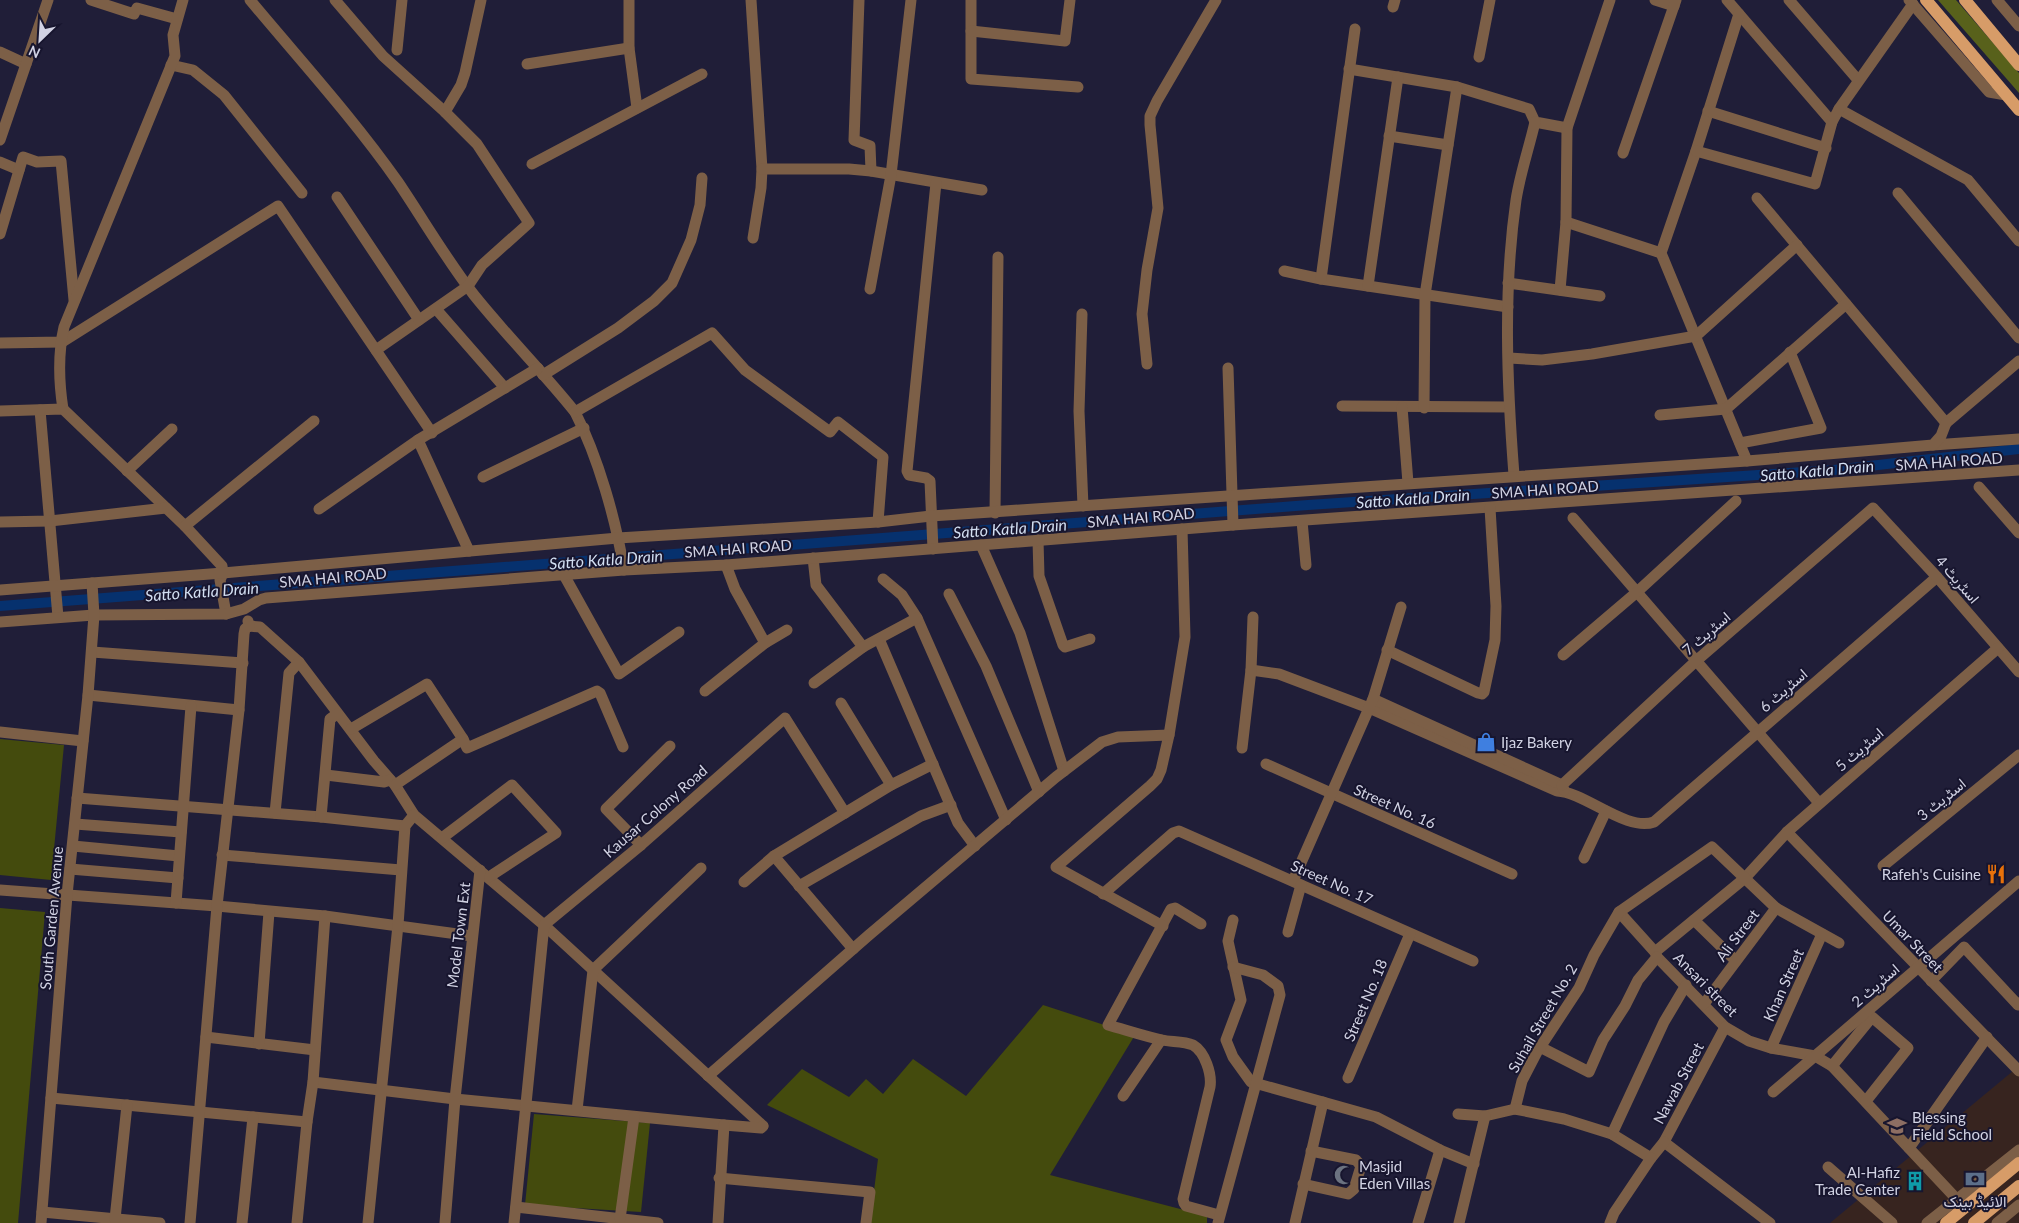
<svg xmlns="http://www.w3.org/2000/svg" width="2019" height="1223" viewBox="0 0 2019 1223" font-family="Lato,Vazirmatn,sans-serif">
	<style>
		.commercial { fill: #37241f }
		.green { fill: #444b0d }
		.forest { fill: #58611b }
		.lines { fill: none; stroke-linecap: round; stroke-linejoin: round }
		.canal { stroke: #06316e; stroke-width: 10 }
		.minor { stroke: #7c5f47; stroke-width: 11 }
		.major { stroke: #d79c68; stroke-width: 12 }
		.labels { text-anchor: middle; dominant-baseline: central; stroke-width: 4; stroke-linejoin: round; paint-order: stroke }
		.street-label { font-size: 15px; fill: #d1d2e3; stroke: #17152e }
		.poi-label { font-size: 15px; fill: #d1d2e3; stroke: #17152e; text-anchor: start }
		.water-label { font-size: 16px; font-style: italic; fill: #d3dff2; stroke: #17152e }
	</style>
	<rect width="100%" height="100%" fill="#201e38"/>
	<polygon class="commercial" points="2019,1066 2019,1223 1830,1223"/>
	<g class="green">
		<polygon points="0,739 64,745 51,880 0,875"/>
		<polygon points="0,908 45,912 18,1223 0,1223"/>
		<polygon points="1043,1005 1135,1035 1050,1175 1207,1216 1207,1223 870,1223 878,1159 767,1105 802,1069 849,1097 866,1079 883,1094 913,1059 966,1096"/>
		<polygon points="534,1114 650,1123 641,1212 525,1205"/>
	</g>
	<polygon class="forest" points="1938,0 1956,0 2019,73 2019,93"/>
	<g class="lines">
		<polyline class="canal" points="0,606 1308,505 1834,470 2019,449"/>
		<g class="minor">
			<polyline points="91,0 134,14 137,8 177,19"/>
			<path d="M250 0C300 60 353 118 398 182 423 219 446 259 474 295 506 335 543 372 575 412 598 457 616 520 624 570"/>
			<polyline points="335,0 383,56 445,112 477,144 529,223 482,265 468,286 376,350"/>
			<polyline points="629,0 629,48 637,108"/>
			<polyline points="751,0 762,169 761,188 753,238"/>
			<polyline points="859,0 854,140 870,146 871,171"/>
			<polyline points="971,0 971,79 1078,87"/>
			<polyline points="1655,0 1674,6"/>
			<polyline points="1727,0 1832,122"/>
			<polyline points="1789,0 1858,80"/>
			<polyline points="1909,0 1989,92 2006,95"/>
			<polyline points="1997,0 2019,26"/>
			<polyline points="1393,7 1395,0"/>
			<polyline points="1739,14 1696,151 1661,253 1747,461"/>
			<polyline points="971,31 1065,41 1070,0"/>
			<polyline points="397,50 402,0"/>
			<polyline points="0,52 26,64"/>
			<polyline points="1479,57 1490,0"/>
			<polyline points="527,64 629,48"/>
			<polyline points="171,65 193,70 224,95 302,193"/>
			<polyline points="1349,69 1457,87 1529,109 1535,122 1567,128"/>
			<polyline points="1839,109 1968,180 2019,241"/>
			<polyline points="1708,111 1826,148"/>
			<polyline points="445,112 461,85 465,73 481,0"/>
			<polyline points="1389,136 1448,145"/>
			<polyline points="0,140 48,0"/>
			<polyline points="1696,151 1815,184 1832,122 1839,109 1913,4"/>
			<polyline points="1623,153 1676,0"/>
			<polyline points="0,162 19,170"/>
			<polyline points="532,164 702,74"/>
			<polyline points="762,169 849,169 871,171 982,190"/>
			<polyline points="1898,193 2019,338"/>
			<polyline points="337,197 419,320"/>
			<polyline points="1757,198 1946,423 2019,361"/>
			<polyline points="1566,222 1661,253"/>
			<polyline points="0,234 23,157 37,162 61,161 74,300"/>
			<polyline points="1284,271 1321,279 1508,307"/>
			<polyline points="1321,279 1355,29"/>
			<polyline points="1508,283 1600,296"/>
			<polyline points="1368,286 1398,77"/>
			<polyline points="870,289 891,175 911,0"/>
			<polyline points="1560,290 1566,222 1567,128 1610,0"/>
			<polyline points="436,309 505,388"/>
			<polyline points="1082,314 1079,411 1083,506"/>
			<polyline points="0,343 62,342 278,206 432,433"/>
			<polyline points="1509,358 1542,360 1592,354 1696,336 1797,245"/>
			<polyline points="1147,364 1142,314 1147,270 1158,208 1150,125 1150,116 1157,101 1216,0"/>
			<polyline points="1228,368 1233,525"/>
			<polyline points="543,375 618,328 654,301 672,283 691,240 700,205 702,178"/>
			<polyline points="1342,406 1509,407"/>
			<polyline points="1402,407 1408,483"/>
			<polyline points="1424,408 1425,295 1457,87"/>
			<path d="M63 409C59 383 58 353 64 327L175 56 173 35 183 0"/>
			<polyline points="40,410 58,617"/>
			<polyline points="0,411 63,409 185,526 222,566 223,573 220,580 226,614"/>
			<polyline points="575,412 712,333 745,370 830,432 838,422 883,457 878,522"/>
			<polyline points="1660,415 1726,409 1846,304"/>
			<polyline points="418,440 469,551"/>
			<polyline points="1740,443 1821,428 1790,352"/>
			<polyline points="1933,445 2019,439"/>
			<polyline points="127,471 172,429"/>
			<path d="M1514 475C1507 384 1503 291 1516 200 1520 174 1529 148 1535 122"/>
			<polyline points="483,477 584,428"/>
			<polyline points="1979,487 2019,533"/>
			<polyline points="319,509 418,440 538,368"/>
			<polyline points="995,513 998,257"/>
			<polyline points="1573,518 1819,803"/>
			<polyline points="1302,521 1306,565"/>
			<polyline points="0,522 50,521 166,508"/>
			<polyline points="185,526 314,421"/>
			<polyline points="1038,540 1039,576 1063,645 1065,647 1090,639"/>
			<polyline points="981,545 1020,633 1064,771"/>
			<polyline points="933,549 930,481 926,478 909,475 907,471 936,183"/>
			<polyline points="813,558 816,585 863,647"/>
			<polyline points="726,565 735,589 765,643"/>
			<polyline points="564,575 619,674 679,632"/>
			<polyline points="883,579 902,595 917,618 1006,820"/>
			<polyline points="0,590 223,573 618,538 878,522 931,516 1747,461 1933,445 1941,436 1946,423"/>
			<polyline points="949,594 986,666 1039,792"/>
			<polyline points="0,622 94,615 226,614 244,609 259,600 266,598 624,570 726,565 1233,525 2019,470"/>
			<polyline points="249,626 260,627 299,662 374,761 395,785 414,815 544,925 763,1126"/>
			<polyline points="879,639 958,823 975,846"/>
			<polyline points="1387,650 1478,693 1482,694 1484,692 1495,640 1496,606 1490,508"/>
			<polyline points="92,652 243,663"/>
			<polyline points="1563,655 1637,592 1736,501"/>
			<path d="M1251 670 1279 674 1369 708 1557 791C1585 792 1626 832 1654 822L1937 577"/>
			<polyline points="814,683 863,647 917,618"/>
			<polyline points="705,691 765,643 787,630"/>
			<polyline points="88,695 239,710"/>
			<polyline points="1373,699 1562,785 1564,790"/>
			<polyline points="841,703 891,785"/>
			<polyline points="351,729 427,684 463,739"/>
			<polyline points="0,732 83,741"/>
			<polyline points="1242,748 1251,670 1253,617"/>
			<polyline points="1266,764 1512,874"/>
			<polyline points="326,775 384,782 390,780"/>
			<polyline points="395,785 463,739 467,748 597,691 600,693 623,747"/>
			<polyline points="1562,785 1696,661 1873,508 1937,577 2019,672"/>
			<polyline points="77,798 321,817 405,826"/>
			<polyline points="275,813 289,673 299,662"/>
			<polyline points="321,817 330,719 337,714"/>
			<polyline points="75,824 181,832"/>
			<polyline points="1787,832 2019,1071"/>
			<polyline points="442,838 512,785 556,833 489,877"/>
			<polyline points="641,845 606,809 670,746"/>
			<polyline points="73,846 179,856"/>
			<polyline points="222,855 401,870"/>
			<polyline points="774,856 853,949"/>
			<polyline points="1584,858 1606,811"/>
			<polyline points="1883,866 2019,755"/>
			<polyline points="70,869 178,878"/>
			<polyline points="1293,881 1373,699 1401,607"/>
			<polyline points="744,882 774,856 891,785 933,764"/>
			<polyline points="799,886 921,816 951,805"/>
			<polyline points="0,890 217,906 325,916 472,936"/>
			<polyline points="1103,894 1173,833 1179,831 1473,961"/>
			<polyline points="176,903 191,706"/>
			<polyline points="1619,912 1655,952 1657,957 1725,1027 1749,1041 1771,1048 1815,1056 1832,1066 1965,1208"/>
			<polyline points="1233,920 1228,941 1241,1000 1226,1040 1233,1057 1251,1082 1376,1117 1440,1150 1474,1164"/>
			<polyline points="1694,920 1736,961"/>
			<path d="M1201 924 1175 908 1171 909 1108 1025C1126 1030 1144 1036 1162 1040 1171 1042 1184 1041 1193 1045 1205 1052 1212 1074 1210 1087L1183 1199 1184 1203 1186 1206 1219 1215"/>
			<polyline points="1163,926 1056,867 1150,786 1157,779 1161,770 1169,735 1185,637 1182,529"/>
			<polyline points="1288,932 1301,885"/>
			<polyline points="1655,952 1745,878 1787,832 1998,648"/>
			<polyline points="1931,981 1964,947 2018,1005 2019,1003"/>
			<polyline points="1704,1004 1776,908"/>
			<polyline points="1725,1027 1664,1142 1770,1223"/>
			<polyline points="206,1037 315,1050"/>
			<polyline points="259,1044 269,912"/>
			<polyline points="1540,1047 1589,1072 1603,1040 1625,1006 1638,980 1657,957"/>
			<polyline points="1771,1048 1822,934"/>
			<polyline points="1832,1066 1872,1017 1908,1048 1866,1101"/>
			<polyline points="708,1076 869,935 1056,777 1102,742 1118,737 1169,735"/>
			<polyline points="1348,1078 1410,934"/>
			<polyline points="313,1082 455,1099 724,1125 761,1128 763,1126"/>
			<polyline points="1773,1092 2019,881"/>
			<polyline points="1123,1096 1161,1040"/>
			<polyline points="51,1098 307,1122"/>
			<polyline points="1515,1109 1522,1081 1537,1052 1579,988 1594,955 1619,912 1712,847 1776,908 1839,943"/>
			<polyline points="577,1110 593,970 701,868"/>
			<polyline points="1458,1114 1485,1116 1515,1109 1564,1119 1612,1134 1651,1158 1664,1142"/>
			<polyline points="1612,1134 1664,1022 1686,985"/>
			<polyline points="1909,1148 1987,1037"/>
			<polyline points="1828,1167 1892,1223"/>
			<polyline points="719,1178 870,1192 866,1223"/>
			<polyline points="1303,1184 1348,1194 1354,1189 1361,1166 1356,1160 1311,1151"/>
			<polyline points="516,1207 658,1223"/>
			<polyline points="42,1212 160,1223"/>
			<polyline points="115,1219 127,1105"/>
			<polyline points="620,1219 634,1117"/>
			<polyline points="41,1223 67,895 88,695 94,615 92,583"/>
			<polyline points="190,1223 217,906 239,710 244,634 245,629 249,626 248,621"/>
			<polyline points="242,1223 253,1117"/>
			<polyline points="297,1223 307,1122 313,1082 325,916"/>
			<polyline points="368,1223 398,925 405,826 414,815"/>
			<polyline points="445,1223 455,1099 480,870"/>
			<polyline points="514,1223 544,925 641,845 785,718 845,813"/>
			<polyline points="718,1223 724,1125"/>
			<polyline points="1218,1223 1280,995 1278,986 1263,975 1233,967"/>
			<polyline points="1295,1223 1323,1102"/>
			<polyline points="1418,1223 1440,1150"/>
			<polyline points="1459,1223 1485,1116"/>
			<polyline points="1610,1223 1614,1213 1651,1158"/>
			<polyline points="1927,1223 2019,1150"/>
			<polyline points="1997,1223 2019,1205"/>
		</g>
		<g class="major">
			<polyline points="1926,0 2019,110"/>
			<polyline points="1965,0 2019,65"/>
			<polyline points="1946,1223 2019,1163"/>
			<polyline points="1974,1223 2019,1186"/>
		</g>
	</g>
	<defs>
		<symbol id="shop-bare" viewBox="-9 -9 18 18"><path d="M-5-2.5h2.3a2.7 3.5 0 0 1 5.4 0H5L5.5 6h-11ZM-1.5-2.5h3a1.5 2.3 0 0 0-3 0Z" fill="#3f7fe0" stroke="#17152e" stroke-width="2.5" paint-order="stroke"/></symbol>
		<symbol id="restaurant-bare" viewBox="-9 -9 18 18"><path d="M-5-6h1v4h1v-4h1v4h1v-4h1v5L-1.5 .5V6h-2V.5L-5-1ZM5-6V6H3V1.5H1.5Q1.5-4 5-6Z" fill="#e8710a" stroke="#17152e" stroke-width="2.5" paint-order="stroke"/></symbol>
		<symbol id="school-bare" viewBox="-9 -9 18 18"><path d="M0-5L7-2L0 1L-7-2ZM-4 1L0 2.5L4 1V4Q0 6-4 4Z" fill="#8d6e63" stroke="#17152e" stroke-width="2.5" paint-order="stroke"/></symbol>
		<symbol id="mosque-bare" viewBox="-9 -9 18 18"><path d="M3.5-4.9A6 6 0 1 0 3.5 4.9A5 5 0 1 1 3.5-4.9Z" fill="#6b7280" stroke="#17152e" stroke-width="2.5" paint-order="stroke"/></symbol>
		<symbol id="bank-bare" viewBox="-9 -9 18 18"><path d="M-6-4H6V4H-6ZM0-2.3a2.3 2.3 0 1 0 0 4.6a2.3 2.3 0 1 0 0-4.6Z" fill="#5c6f8a" stroke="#17152e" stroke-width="2.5" paint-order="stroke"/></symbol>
		<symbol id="building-bare" viewBox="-9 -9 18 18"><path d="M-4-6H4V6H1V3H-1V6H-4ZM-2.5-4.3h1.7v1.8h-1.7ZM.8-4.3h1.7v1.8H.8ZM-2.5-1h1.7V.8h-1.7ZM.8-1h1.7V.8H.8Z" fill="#0f9aa8" stroke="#17152e" stroke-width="2.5" paint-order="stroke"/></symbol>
	</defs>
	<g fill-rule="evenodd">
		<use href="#shop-bare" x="1472" y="728" width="28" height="28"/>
		<use href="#restaurant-bare" x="1982" y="860" width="28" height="28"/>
		<use href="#school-bare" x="1883" y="1112" width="28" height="28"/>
		<use href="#mosque-bare" x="1330" y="1161" width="28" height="28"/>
		<use href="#bank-bare" x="1961" y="1165" width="28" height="28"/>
		<use href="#building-bare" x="1901" y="1167" width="28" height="28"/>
	</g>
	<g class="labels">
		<g class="street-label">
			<text transform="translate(1949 461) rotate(-4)">SMA HAI ROAD</text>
			<text transform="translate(1545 489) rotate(-4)">SMA HAI ROAD</text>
			<text transform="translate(1141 517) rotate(-5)">SMA HAI ROAD</text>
			<text transform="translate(738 548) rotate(-4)">SMA HAI ROAD</text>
			<text transform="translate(333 577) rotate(-5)">SMA HAI ROAD</text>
			<text transform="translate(1958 579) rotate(49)">اسٹریٹ 4</text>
			<text transform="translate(1706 633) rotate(-41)">اسٹریٹ 7</text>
			<text transform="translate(1783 690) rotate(-41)">اسٹریٹ 6</text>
			<text transform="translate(1859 749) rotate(-41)">اسٹریٹ 5</text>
			<text transform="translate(1941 799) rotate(-39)">اسٹریٹ 3</text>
			<text transform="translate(1395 806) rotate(24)">Street No. 16</text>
			<text transform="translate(655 811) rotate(-41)">Kausar Colony Road</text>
			<text transform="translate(1332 882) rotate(24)">Street No. 17</text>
			<text transform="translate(51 918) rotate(-85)">South Garden Avenue</text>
			<text transform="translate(458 935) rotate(-83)">Model Town Ext</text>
			<text transform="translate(1737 935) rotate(-53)">Ali Street</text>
			<text transform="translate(1913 941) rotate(46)">Umar Street</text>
			<text transform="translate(1706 984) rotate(45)">Ansari street</text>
			<text transform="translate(1783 985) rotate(-66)">Khan Street</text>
			<text transform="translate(1875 985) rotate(-41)">اسٹریٹ 2</text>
			<text transform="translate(1365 1000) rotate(-67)">Street No. 18</text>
			<text transform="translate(1542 1018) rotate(-60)">Suhail Street No. 2</text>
			<text transform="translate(1678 1083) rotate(-62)">Nawab Street</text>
		</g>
		<g class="poi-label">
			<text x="1501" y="742">Ijaz Bakery</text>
			<text x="1981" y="874" text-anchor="end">Rafeh's Cuisine</text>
			<text x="1912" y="1117">Blessing<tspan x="1912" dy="17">Field School</tspan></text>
			<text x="1359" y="1166">Masjid<tspan x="1359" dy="17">Eden Villas</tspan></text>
			<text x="1900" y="1172" text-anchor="end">Al-Hafiz<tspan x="1900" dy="17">Trade Center</tspan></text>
			<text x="1975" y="1201" text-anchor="middle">الائیڈ بینک</text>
		</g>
		<g class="water-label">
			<text transform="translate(1817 470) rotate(-5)">Satto Katla Drain</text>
			<text transform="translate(1413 498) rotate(-4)">Satto Katla Drain</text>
			<text transform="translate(1010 528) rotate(-4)">Satto Katla Drain</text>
			<text transform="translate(606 559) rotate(-4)">Satto Katla Drain</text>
			<text transform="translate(202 591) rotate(-4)">Satto Katla Drain</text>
		</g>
	</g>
	<g transform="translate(40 40) rotate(205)" stroke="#17152e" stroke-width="4" paint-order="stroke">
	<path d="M0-4L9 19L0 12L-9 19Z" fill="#d1d2e3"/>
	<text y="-8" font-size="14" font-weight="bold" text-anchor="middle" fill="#d1d2e3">N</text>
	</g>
</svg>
